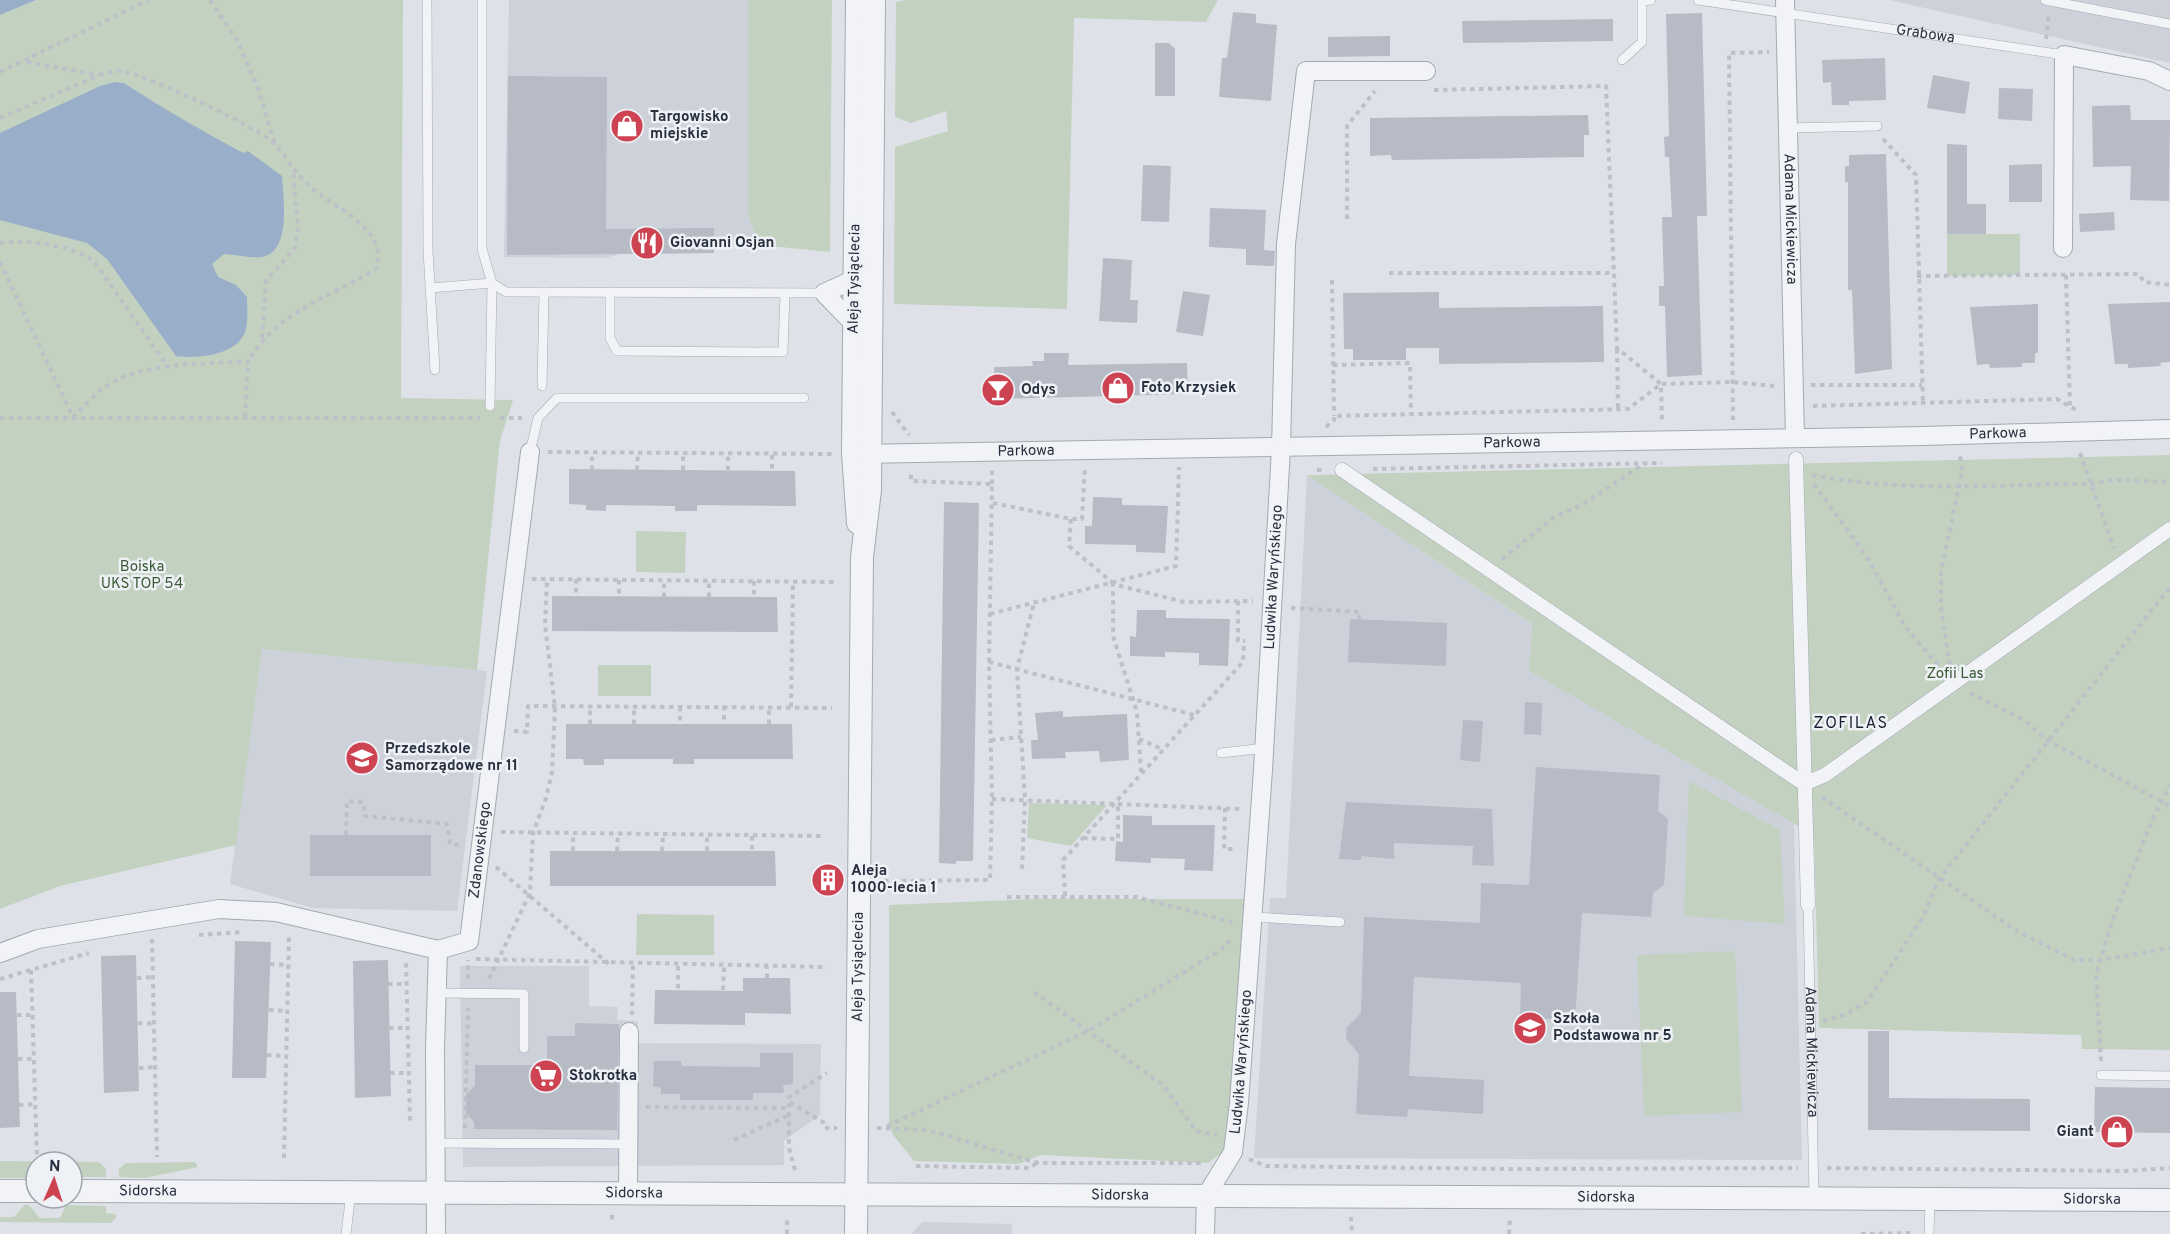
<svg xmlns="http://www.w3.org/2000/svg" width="2170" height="1234" viewBox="0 0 2170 1234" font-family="Overpass,sans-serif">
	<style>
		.built { fill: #ccd1da }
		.green { fill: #c3d2c0 }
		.water { fill: #99aec8 }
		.building { fill: #b6bbc5 }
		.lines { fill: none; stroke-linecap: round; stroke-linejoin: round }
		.service-casing { stroke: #a4a9b2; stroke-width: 10 }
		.pedestrian-casing { stroke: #a4a9b2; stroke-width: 15 }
		.minor-casing { stroke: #a4a9b2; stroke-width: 20 }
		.tertiary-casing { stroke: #a4a9b2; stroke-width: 24 }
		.path { stroke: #bdc0c6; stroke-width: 4; stroke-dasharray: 4.5 4.5; stroke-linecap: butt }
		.service { stroke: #f1f3f6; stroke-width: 9 }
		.pedestrian { stroke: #f1f3f6; stroke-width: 14 }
		.minor { stroke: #f1f3f6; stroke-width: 18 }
		.tertiary { stroke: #f1f3f6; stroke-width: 22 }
		.labels { text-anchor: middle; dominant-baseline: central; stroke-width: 5; stroke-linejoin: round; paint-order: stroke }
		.street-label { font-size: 15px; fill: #282f3f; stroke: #eef1f5 }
		.poi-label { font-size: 15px; font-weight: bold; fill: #282f3f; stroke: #eef1f5; text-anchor: start }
		.park-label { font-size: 15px; fill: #3a5a35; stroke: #eef1f5 }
		.neighbourhood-label { font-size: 16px; letter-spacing: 1.5px; fill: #1a202f; stroke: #eef1f5 }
	</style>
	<rect width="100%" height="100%" fill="#dee2e8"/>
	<g class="built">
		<polygon points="509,0 748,0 748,216 759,245 714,245 714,253 620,254 605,258 504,257"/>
		<polygon points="1889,0 2170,0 2170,63"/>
		<polygon points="1307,475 1532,624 1529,671 1794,822 1802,1160 1254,1158 1270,898 1286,898"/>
		<polygon points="262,649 487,671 457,911 313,908 230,884"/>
		<polygon points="460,966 589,966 589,1006 618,1007 617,1020 638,1021 638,1043 821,1044 820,1115 784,1141 784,1165 463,1167"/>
		<polygon points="922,1222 1012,1224 1012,1234 912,1234"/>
	</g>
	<g class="green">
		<polygon points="36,0 403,0 401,398 513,400 500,441 477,670 262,649 236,845 60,886 0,909 0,15"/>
		<polygon points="748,0 832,0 830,252 759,245 748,216"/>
		<polygon points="905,0 1218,0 1206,22 1074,18 1067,309 894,304 895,147 948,131 946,111 911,123 895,117 896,2"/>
		<polygon points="1947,234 2020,234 2020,275 1947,276"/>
		<polygon points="2170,455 2170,1050 2082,1049 2081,1035 1819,1028 1814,835 1529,671 1532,624 1307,475"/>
		<polygon points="636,531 686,532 685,573 636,572"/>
		<rect x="598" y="665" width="53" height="31"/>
		<polygon points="1689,781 1780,830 1785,924 1684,916"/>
		<polygon points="1029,803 1107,805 1071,846 1027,838"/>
		<polygon points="1035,899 1254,899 1230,1156 1219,1155 1208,1163 1041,1155 1018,1164 914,1161 893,1135 889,1122 889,905"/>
		<polygon points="637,914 714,915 714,955 636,955"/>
		<polygon points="1735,951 1742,1112 1644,1116 1637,955"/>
		<polygon points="0,1161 99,1162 106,1169 106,1177 72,1177 72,1162 36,1162 36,1178 0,1178"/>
		<polygon points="195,1162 198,1167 145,1178 119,1177 119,1169 126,1163"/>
		<polygon points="24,1205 29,1205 40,1218 60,1218 66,1205 106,1206 106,1213 116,1214 116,1218 111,1223 0,1222 0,1217 14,1217"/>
	</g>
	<g class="water">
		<polygon points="0,0 36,0 0,15"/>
		<path d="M115 82 124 83C163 109 203 131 243 153L248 151 282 176C283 196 292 252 262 257 250 258 236 255 224 254L212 264 218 277 236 285 247 297C247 308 249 324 244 334 236 355 196 359 176 356L107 259 87 243 0 220V133L100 86Z"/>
	</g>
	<g class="building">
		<polygon points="1233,12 1256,14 1256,23 1277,25 1271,101 1219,97 1222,58 1227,58"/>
		<polygon points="1702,13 1707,216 1697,216 1702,375 1667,377 1665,306 1659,306 1659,286 1664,286 1662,217 1672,217 1669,157 1665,157 1664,137 1669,136 1666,14"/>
		<polygon points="1613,19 1613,41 1463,43 1462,21"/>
		<polygon points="1390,36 1390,56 1328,57 1328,37"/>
		<polygon points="1155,43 1169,43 1175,49 1175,96 1155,96"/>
		<polygon points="1885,58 1886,100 1849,101 1849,105 1832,105 1831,82 1823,83 1822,60"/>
		<polygon points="1933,75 1970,82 1965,114 1927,108"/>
		<polygon points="508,76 607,77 606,229 714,228 714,253 507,255"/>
		<polygon points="1999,88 2033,89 2032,121 1998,119"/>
		<polygon points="2130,105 2131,120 2170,120 2169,201 2130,200 2131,166 2093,167 2092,106"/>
		<polygon points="1588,115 1589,135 1584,135 1584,157 1392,160 1391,155 1370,156 1370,118"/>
		<polygon points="1947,144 1967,145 1967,204 1986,204 1986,234 1947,234"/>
		<polygon points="1886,154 1892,369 1855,374 1852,290 1848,290 1848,182 1845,182 1845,166 1849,166 1849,155"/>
		<polygon points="2042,164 2042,202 2009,202 2009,165"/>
		<polygon points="1143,165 1171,166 1169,222 1141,221"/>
		<polygon points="1210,208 1266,210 1264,250 1275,251 1274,266 1246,265 1246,249 1209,247"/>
		<polygon points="2114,212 2115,230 2080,232 2079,214"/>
		<polygon points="1103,258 1132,260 1130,300 1138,300 1137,323 1099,321"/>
		<polygon points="1183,291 1210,295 1203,336 1176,332"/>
		<polygon points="1439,292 1439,308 1603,306 1604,362 1439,364 1439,348 1406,348 1406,360 1353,360 1353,349 1344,349 1343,293"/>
		<polygon points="2170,302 2170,362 2160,363 2161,366 2128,368 2128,364 2115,364 2108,304"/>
		<polygon points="2038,304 2038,353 2035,353 2035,363 2022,363 2022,367 1990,368 1989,364 1977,365 1970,307"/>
		<polygon points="1044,353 1069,353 1068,365 1187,363 1188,394 995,399 994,367 1033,366 1032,361 1044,361"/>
		<polygon points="569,469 795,471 796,506 697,505 697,511 675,511 675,506 606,505 606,511 586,510 586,505 569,504"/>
		<polygon points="1093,497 1122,498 1122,505 1168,506 1165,553 1136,552 1136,545 1085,544 1085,526 1092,526"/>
		<polygon points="944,502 979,503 973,861 956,861 956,864 939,863"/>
		<polygon points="552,596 777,597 778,632 552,631"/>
		<polygon points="1137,610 1166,610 1166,618 1230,619 1228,666 1199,665 1199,653 1165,652 1165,657 1130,656 1130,636 1136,637"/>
		<polygon points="1350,619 1447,623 1446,666 1348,662"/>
		<polygon points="1525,702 1542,703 1541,735 1524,734"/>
		<polygon points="1063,711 1063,717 1127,714 1129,760 1100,762 1099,751 1065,752 1066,758 1032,759 1031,740 1038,740 1035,713"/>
		<polygon points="1463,720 1483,721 1480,762 1460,760"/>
		<polygon points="566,724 792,724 793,759 694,759 694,764 673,764 673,759 604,759 604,765 584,765 583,759 566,759"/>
		<polygon points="1536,767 1660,775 1658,811 1668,819 1664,885 1653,893 1651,917 1582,913 1575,1021 1520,1017 1521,983 1414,977 1409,1076 1484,1080 1483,1114 1408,1109 1407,1117 1356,1114 1359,1054 1346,1039 1347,1027 1361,1013 1364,917 1480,923 1481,883 1529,885"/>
		<polygon points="1346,802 1492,809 1494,866 1472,865 1473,846 1394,843 1394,859 1361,856 1361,860 1339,859"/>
		<polygon points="1123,815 1152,816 1152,825 1215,825 1213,871 1184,870 1185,859 1151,858 1151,863 1115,861 1116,841 1123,842"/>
		<rect x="310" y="835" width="121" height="41"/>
		<polygon points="550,851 775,851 776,886 550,886"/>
		<polygon points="235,941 271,942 266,1078 232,1078"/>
		<polygon points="136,955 139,1091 104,1093 101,956"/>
		<polygon points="388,960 391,1096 355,1098 353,961"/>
		<polygon points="743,978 790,978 791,1014 745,1013 745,1025 654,1024 655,990 743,991"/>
		<polygon points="0,992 16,992 20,1127 0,1128"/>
		<polygon points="575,1023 619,1024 617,1130 474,1129 474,1122 466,1113 466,1094 475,1086 475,1065 547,1065 547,1036 575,1036"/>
		<polygon points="1868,1031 1889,1031 1889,1098 2030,1099 2030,1131 1868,1130"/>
		<polygon points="760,1053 793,1053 793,1084 783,1085 784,1093 753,1093 753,1100 680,1100 680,1094 661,1094 661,1088 653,1086 654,1061 681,1061 682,1066 760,1067"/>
		<polygon points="2095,1087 2170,1088 2170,1133 2094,1132"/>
	</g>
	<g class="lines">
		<defs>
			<g id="service">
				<polyline points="427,0 428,251 435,370"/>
				<polyline points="482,0 482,249 492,283 506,292 824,293"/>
				<path id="s1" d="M1698 0 2064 55"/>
				<polyline points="2045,0 2170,24"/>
				<polyline points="1622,60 1642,42 1642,1 1651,0"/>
				<polyline points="1788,128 1877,126"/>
				<polyline points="430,288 492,283 490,406"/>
				<polyline points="610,292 610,338 617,351 783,352 785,293"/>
				<polyline points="542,386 544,292"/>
				<polyline points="530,452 538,418 557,398 804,398"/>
				<polyline points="1221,753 1265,748"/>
				<path id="s2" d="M1808 905 1814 1198"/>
				<polyline points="1253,917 1340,922"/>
				<polyline points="436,993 524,994 524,1048"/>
				<polyline points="2101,1075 2170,1076"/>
				<polyline points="436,1143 628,1144"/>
				<polyline points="346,1234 351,1192"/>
				<polyline points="1929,1234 1930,1199"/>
			</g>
			<g id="pedestrian">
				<polyline points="1796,459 1808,905"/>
				<polyline points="1342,470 1804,784 1825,775 2170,529"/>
			</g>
			<g id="minor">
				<path id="s3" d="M1785 0 1795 438"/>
				<polyline points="2063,248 2064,55 2149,71 2170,81"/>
				<polyline points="854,324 824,293 855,279 864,272"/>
				<path id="s4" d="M858 454 1924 436 2170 429"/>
				<polyline points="0,953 38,939 219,909 276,912 438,950"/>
				<polyline points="628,1194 629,1032"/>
				<path id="s5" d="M436 1234 435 1048 438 950 469 941 530 452"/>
				<path id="s6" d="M1205 1234 1206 1196 1233 1152 1239 1103 1263 770 1281 448 1286 244 1306 71H1426"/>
			</g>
			<g id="tertiary">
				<polyline points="857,0 853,454 858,523"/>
				<polyline points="0,1191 36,1191"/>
				<path id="s7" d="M72 1191 2170 1200"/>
				<path id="s8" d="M856 1234 862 557 870 490 874 0"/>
			</g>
		</defs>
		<use href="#service" class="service-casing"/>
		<use href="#pedestrian" class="pedestrian-casing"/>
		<use href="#minor" class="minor-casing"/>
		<use href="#tertiary" class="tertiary-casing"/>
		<g class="path">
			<polyline points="210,0 237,40 258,88 274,141"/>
			<polyline points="2046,39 2049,14"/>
			<polyline points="27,62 99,75"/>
			<polyline points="0,72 148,0"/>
			<polyline points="1434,90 1606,86 1617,348 1661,384 1662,422"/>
			<path d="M0 118 100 75C107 73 115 70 122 71 144 74 262 129 275 144 291 162 295 176 317 192 342 212 388 230 376 269 327 300 281 308 248 361"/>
			<polyline points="1883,139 1916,175 1923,403"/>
			<polyline points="1347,219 1347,126 1375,91"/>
			<path d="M0 243C29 240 69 244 94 261L168 367"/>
			<path d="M0 262 73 417C85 406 96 392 111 383 149 361 205 365 248 361L245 417"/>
			<polyline points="1389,273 1613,273"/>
			<polyline points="2066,275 2070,407"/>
			<polyline points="1917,276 2139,274 2144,282 2170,285"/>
			<polyline points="1332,280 1334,416"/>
			<polyline points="262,338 266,281 295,248 298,228 293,171"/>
			<polyline points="1617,349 1618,409"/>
			<polyline points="1333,365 1410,363 1411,414"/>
			<polyline points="1811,385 1922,385"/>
			<polyline points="1813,406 2057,399 2078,411"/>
			<polyline points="892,412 909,435"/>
			<polyline points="0,418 480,418"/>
			<polyline points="500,418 522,418"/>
			<polyline points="1733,420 1729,53 1769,52"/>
			<polyline points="1326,427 1334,420 1334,416 1628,409 1661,384 1732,382 1774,386"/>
			<polyline points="548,452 832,454"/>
			<polyline points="2080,453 2114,548"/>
			<polyline points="772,455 772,471"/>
			<polyline points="1373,469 1662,463"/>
			<polyline points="592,470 592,452"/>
			<polyline points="637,470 638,452"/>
			<polyline points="683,470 683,454"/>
			<polyline points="728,470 728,455"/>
			<polyline points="1317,470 1326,470"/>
			<path d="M1812 475C1904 493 1999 484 2092 484L2114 480 2170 482"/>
			<polyline points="992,484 992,469"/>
			<polyline points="1814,484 1867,557 1906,628 1944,672"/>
			<polyline points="993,503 1071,519 1082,519 1085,467"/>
			<polyline points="1071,519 1069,546 1113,583"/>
			<polyline points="1502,559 1554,517 1582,505 1645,463"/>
			<polyline points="532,579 834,582"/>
			<polyline points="576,579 576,596"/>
			<polyline points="619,580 619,596"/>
			<polyline points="754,581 754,597"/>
			<polyline points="664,597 664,580"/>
			<polyline points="709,597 709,581"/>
			<polyline points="1238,601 1238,641 1245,641"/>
			<polyline points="1291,608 1360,612 1359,619"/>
			<polyline points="990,614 1176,566 1179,467"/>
			<polyline points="989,662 1194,715"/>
			<polyline points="1950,665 1941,608 1941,572 1962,472 1960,456"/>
			<polyline points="1970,693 2024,720 2047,740 2170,806"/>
			<polyline points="724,706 724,724"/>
			<polyline points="680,707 680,724"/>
			<polyline points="791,707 793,582"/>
			<polyline points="590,724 590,707"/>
			<polyline points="634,724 634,707"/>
			<polyline points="769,724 769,707"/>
			<polyline points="514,731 527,732 528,706 832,708"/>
			<polyline points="1139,739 1162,749"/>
			<polyline points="991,740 1021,737"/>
			<polyline points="1141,772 1137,712 1113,636 1113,584 1184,602 1253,601"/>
			<polyline points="1822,797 2017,931 2074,960 2101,960 2170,948"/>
			<polyline points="992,799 1240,809"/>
			<polyline points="1225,808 1224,849 1237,849"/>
			<polyline points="501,832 823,836"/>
			<polyline points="346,835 347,801 363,802 365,816 447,824 450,844 461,845"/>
			<polyline points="752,836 752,851"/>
			<polyline points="1083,838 1118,839 1118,803"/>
			<polyline points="573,851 573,834"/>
			<polyline points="617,851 618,834"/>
			<polyline points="662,851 663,835"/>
			<polyline points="707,851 707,835"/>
			<polyline points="496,867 609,964"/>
			<polyline points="1022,869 1025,800 1017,669 1034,603"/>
			<polyline points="884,881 990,880 992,799 989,662 992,484 911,481 911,472"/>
			<polyline points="1065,896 1063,860 1243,662 1244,641"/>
			<polyline points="1007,897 1136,897 1232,922"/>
			<polyline points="199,935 243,932"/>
			<polyline points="152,939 157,1157"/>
			<polyline points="476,959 827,967"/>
			<polyline points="406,963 410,1121"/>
			<polyline points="270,964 288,965"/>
			<polyline points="678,966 678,990"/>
			<polyline points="31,970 37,1157"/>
			<polyline points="137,978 153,977"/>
			<polyline points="767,978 767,967"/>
			<polyline points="0,979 89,953"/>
			<polyline points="468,979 468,960"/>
			<polyline points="489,979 530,893 533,833 546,798 552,772 555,707 545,625 547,579"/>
			<polyline points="388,984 407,984"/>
			<polyline points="723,990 724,966"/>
			<polyline points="1034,992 1164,1086 1196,1131 1217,1135"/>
			<polyline points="269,1010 286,1011"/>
			<polyline points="17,1015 33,1015"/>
			<polyline points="632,1015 633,965"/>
			<polyline points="1823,1021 1844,1015 1867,1002 1923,917 1939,879 2170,587"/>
			<polyline points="138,1023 154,1024"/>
			<polyline points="389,1028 408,1028"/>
			<polyline points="267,1055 284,1056"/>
			<polyline points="18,1059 34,1059"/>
			<polyline points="2101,1061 2096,974 2113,919 2152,820 2170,785"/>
			<polyline points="139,1068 155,1067"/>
			<polyline points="390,1073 409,1073"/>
			<polyline points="790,1102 826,1124"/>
			<polyline points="19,1105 36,1104"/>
			<polyline points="646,1107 789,1108"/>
			<polyline points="887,1126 1088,1031 1222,949 1230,940"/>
			<polyline points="465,1128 468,1008"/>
			<polyline points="825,1128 837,1128"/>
			<polyline points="877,1128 928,1130 1038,1163 1204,1163"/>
			<polyline points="734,1140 789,1115"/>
			<polyline points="284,1158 289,936"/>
			<polyline points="1249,1159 1266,1166 1510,1169 1798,1168"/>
			<polyline points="916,1166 1029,1168 1037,1163"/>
			<polyline points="1827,1168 2125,1171 2170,1168"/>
			<polyline points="795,1170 789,1148 789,1097 827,1073"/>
			<polyline points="612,1215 612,1223"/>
			<polyline points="1351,1217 1352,1234"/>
			<polyline points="787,1234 787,1217"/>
			<polyline points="1509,1234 1510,1217"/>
			<polyline points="1861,1234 1914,1233"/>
		</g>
		<use href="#service" class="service"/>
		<use href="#pedestrian" class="pedestrian"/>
		<use href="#minor" class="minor"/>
		<use href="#tertiary" class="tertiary"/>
	</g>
	<defs>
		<symbol id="shop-disc" viewBox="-11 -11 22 22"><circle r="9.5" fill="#cd4351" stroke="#eef1f5"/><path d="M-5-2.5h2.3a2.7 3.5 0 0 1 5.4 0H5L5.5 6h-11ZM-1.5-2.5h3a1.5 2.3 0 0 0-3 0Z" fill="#fff"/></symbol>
		<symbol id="restaurant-disc" viewBox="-11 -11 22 22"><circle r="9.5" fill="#cd4351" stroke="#eef1f5"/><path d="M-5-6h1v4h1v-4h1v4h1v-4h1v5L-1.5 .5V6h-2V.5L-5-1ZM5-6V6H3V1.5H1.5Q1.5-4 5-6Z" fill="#fff"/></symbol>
		<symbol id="bar-disc" viewBox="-11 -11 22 22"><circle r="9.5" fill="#cd4351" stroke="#eef1f5"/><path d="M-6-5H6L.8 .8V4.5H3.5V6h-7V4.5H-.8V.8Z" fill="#fff"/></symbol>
		<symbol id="school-disc" viewBox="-11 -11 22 22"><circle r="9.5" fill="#cd4351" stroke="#eef1f5"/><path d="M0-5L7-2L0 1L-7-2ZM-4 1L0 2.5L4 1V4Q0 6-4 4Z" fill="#fff"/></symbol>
		<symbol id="building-disc" viewBox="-11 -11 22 22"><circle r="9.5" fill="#cd4351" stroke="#eef1f5"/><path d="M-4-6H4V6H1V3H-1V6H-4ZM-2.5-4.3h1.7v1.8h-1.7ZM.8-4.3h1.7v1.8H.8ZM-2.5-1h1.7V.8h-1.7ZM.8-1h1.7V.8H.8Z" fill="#fff"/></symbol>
		<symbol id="supermarket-disc" viewBox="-11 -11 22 22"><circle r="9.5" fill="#cd4351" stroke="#eef1f5"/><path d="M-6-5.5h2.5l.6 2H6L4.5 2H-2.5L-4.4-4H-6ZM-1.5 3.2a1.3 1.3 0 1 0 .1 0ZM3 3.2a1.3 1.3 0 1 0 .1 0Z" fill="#fff"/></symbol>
	</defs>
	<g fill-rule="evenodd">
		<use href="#shop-disc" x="608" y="107" width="38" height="38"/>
		<use href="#restaurant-disc" x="628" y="224" width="38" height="38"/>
		<use href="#shop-disc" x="1099" y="369" width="38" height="38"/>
		<use href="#bar-disc" x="979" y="371" width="38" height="38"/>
		<use href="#school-disc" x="343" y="739" width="38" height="38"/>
		<use href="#building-disc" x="809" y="861" width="38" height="38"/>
		<use href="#school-disc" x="1511" y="1009" width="38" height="38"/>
		<use href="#supermarket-disc" x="527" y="1057" width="38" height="38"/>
		<use href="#shop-disc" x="2098" y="1113" width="38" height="38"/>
	</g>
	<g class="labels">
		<g class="street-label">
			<text stroke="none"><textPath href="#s1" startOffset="230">Grabowa</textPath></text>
			<text stroke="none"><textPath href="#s3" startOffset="219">Adama Mickiewicza</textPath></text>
			<text transform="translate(855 279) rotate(-89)">Aleja Tysiąclecia</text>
			<text stroke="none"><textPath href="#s4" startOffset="1140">Parkowa</textPath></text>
			<text stroke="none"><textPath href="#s4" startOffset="654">Parkowa</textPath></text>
			<text stroke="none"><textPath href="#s4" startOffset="168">Parkowa</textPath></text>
			<text stroke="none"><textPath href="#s6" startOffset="666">Ludwika Waryńskiego</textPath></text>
			<text stroke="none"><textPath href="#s5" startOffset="408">Zdanowskiego</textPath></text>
			<text stroke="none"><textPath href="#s8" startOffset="267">Aleja Tysiąclecia</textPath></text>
			<text stroke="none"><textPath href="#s2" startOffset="147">Adama Mickiewicza</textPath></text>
			<text stroke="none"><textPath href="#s6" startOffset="180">Ludwika Waryńskiego</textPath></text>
			<text stroke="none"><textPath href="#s7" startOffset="76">Sidorska</textPath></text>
			<text stroke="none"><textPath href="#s7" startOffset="562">Sidorska</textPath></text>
			<text stroke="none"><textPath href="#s7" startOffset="1048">Sidorska</textPath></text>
			<text stroke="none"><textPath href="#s7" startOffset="1534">Sidorska</textPath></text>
			<text stroke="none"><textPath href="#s7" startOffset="2020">Sidorska</textPath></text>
		</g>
		<g class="poi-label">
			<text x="650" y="117">Targowisko<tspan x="650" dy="17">miejskie</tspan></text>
			<text x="670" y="243">Giovanni Osjan</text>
			<text x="1141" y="388">Foto Krzysiek</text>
			<text x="1021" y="390">Odys</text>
			<text x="385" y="749">Przedszkole<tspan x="385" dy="17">Samorządowe nr 11</tspan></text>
			<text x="851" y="871">Aleja<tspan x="851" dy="17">1000-lecia 1</tspan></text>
			<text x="1553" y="1019">Szkoła<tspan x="1553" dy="17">Podstawowa nr 5</tspan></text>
			<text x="569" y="1076">Stokrotka</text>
			<text x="2094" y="1132" text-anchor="end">Giant</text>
		</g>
		<g class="park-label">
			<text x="142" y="567">Boiska<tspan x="142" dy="17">UKS TOP 54</tspan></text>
			<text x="1955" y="674">Zofii Las</text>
		</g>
		<g class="neighbourhood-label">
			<text x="1851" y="724">ZOFILAS</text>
		</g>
	</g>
	<g transform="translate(54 1180) rotate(3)"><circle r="28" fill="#eef1f5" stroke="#9fa3ac" stroke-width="1.5"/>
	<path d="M0-4.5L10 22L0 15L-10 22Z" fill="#cd4351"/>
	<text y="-9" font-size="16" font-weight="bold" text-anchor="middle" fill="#282f3f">N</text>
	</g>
</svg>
